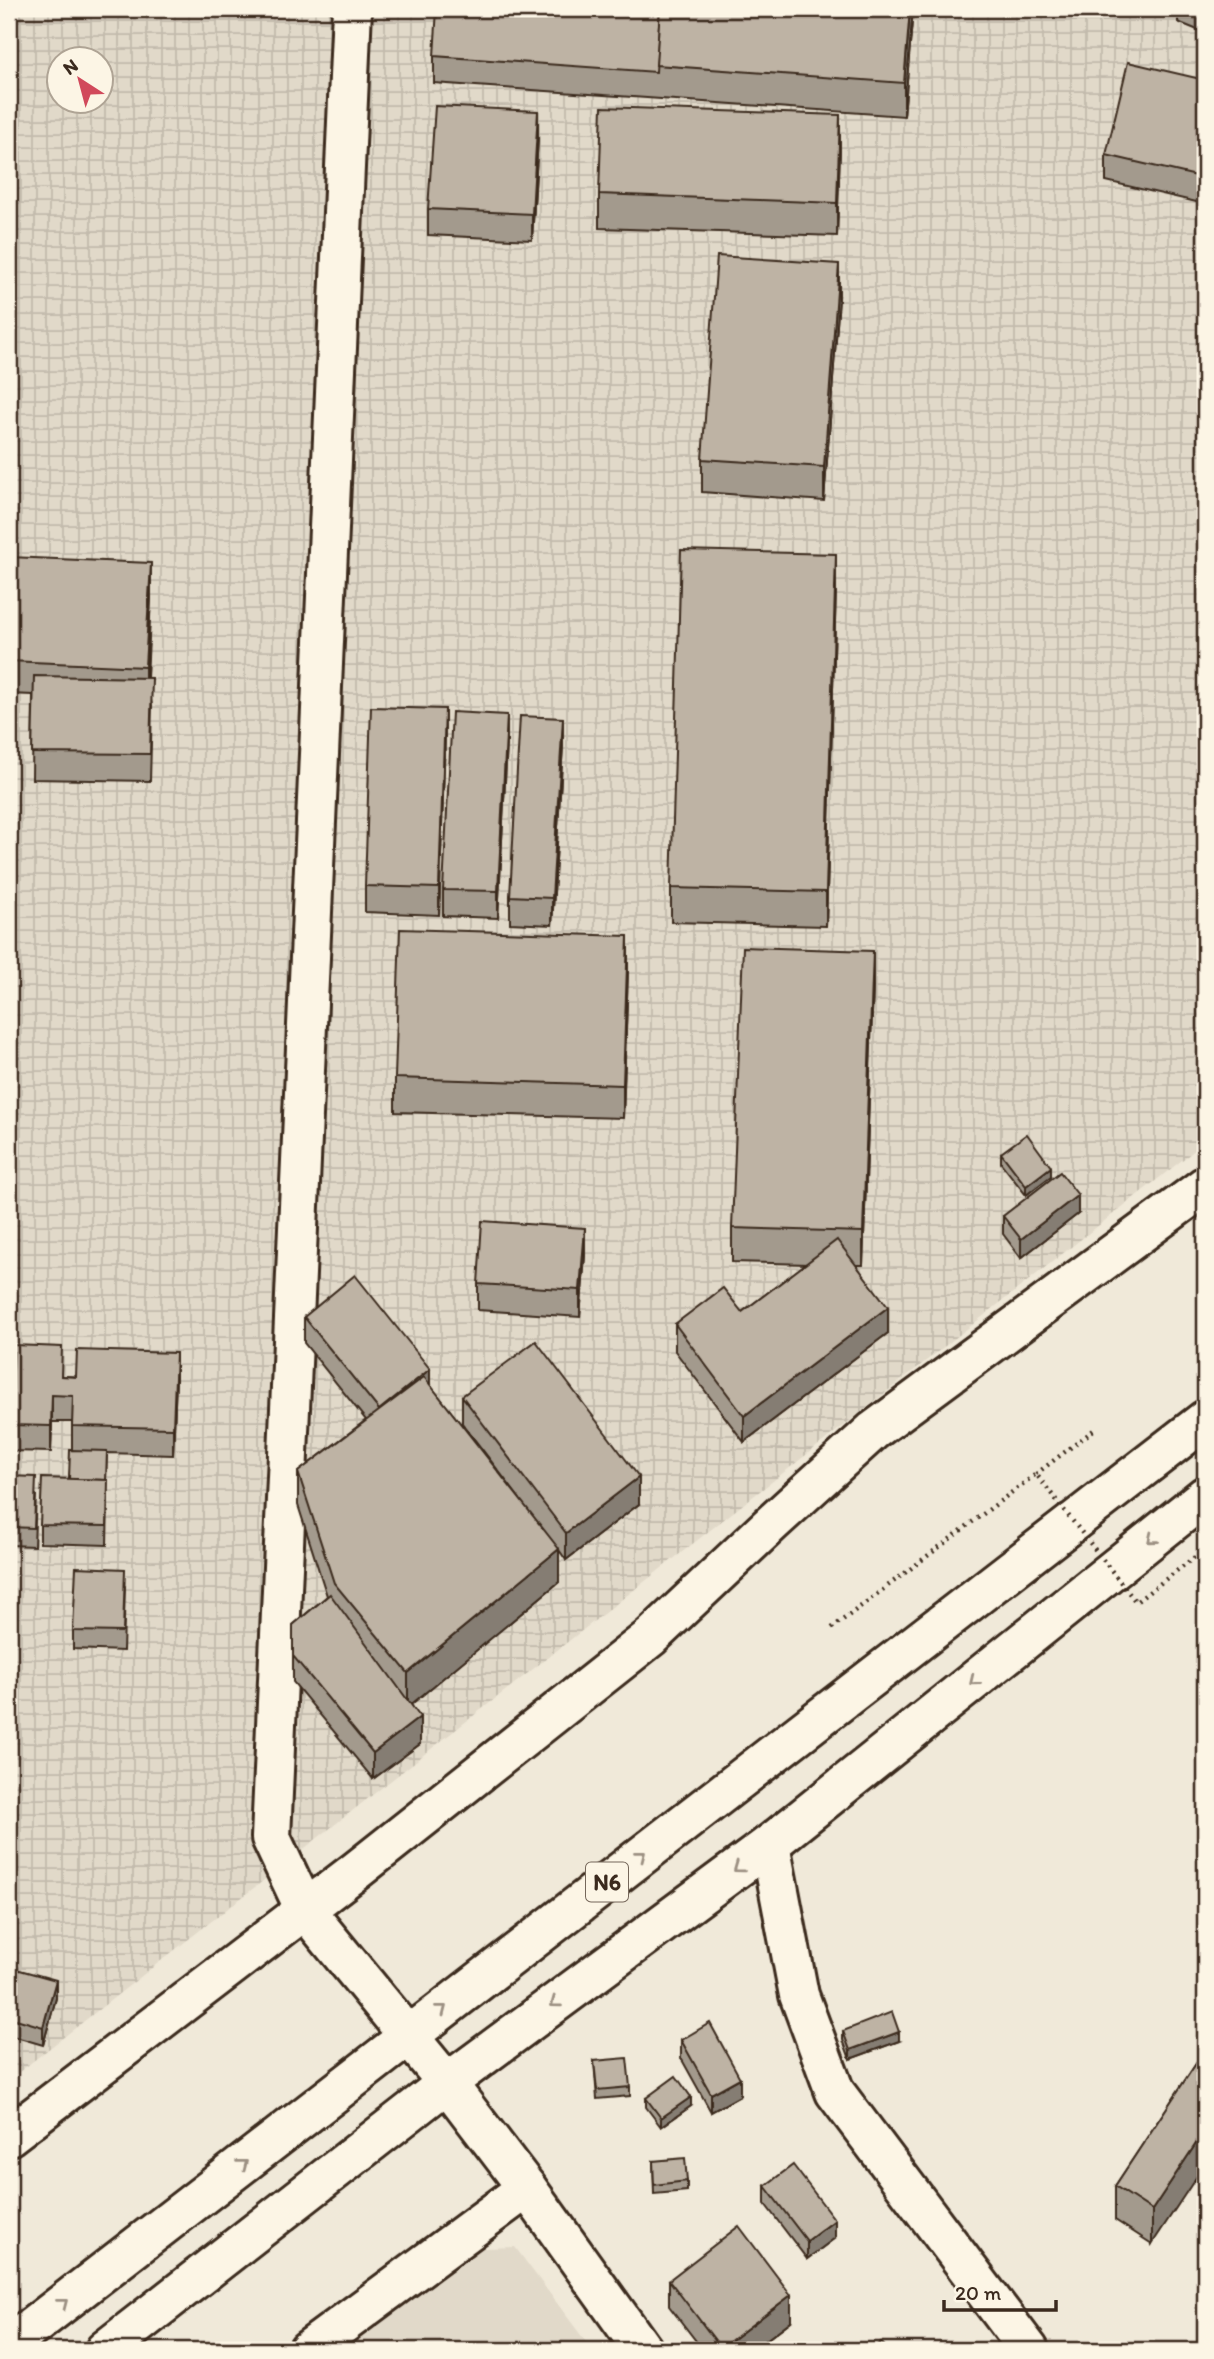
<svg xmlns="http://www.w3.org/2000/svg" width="1214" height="2359" viewBox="0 0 1214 2359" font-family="Itim,sans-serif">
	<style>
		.built { fill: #e1d9c9 }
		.industrial { fill: url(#industrial-grid); fill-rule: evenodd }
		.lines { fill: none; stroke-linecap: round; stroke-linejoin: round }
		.street-casing { stroke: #3b2a1e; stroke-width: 44 }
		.highway-casing { stroke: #3b2a1e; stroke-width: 44 }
		.path { stroke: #3b2a1e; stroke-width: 4.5; stroke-dasharray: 2 5; stroke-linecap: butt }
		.street { stroke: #fcf5e5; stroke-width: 38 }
		.highway { stroke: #fcf5e5; stroke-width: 38 }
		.path-bridge { stroke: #3b2a1e; stroke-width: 4.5; stroke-dasharray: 2 5; stroke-linecap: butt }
		.wall { fill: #a39a8d; stroke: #3b2a1e; stroke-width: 2 }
		.shaded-wall { fill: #857d73; stroke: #3b2a1e; stroke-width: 2 }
		.building { fill: #beb3a4; stroke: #3b2a1e; stroke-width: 2 }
		.oneway { stroke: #9c9082 }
		.labels { text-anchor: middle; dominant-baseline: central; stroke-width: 5; stroke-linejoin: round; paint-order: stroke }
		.shield { fill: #fcf5e5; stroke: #75675a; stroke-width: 2 }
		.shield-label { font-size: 23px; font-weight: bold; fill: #3b2a1e }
	</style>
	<defs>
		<pattern id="industrial-grid" width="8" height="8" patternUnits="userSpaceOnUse" patternTransform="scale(1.75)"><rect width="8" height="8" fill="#e1d9c9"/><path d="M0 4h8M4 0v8" fill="none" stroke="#c2baac"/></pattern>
	</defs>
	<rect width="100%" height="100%" fill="#f0e9d9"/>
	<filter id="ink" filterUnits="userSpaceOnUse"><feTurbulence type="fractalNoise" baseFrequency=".0143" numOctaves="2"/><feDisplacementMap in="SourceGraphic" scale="14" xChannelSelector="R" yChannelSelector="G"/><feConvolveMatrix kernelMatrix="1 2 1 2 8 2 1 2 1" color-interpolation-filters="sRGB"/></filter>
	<g filter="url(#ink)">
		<polygon class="built" points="515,2247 592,2350 323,2350 455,2249"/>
		<path class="industrial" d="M9 9H1205V1142L9 2080ZM60 60H102V102H60Z"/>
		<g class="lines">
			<defs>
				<g id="street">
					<polyline points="352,9 271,1838 305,1910 447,2083 527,2188 643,2350"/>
					<polyline points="770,1844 799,1995 835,2092 1029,2350"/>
					<polyline points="9,2136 357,1870 651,1637 772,1523 873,1431 1205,1186"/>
					<polyline points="308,2350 527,2188"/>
				</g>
				<g id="highway">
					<polyline points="9,2345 1205,1420"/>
					<polyline points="105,2350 447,2083 770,1844 1205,1496"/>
				</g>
			</defs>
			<use href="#street" class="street-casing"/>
			<use href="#highway" class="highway-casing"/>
			<polyline class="path" points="1036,1474 1095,1429"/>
			<use href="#street" class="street"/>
			<use href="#highway" class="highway"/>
			<polyline class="path-bridge" points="832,1628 1036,1474 1136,1602 1205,1549"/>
		</g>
		<g class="wall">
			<polygon points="913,9 904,116 434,83 434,56"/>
			<polygon points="1178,9 1205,9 1205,33 1178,22"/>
			<polygon points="1205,80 1205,204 1106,181 1106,155"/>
			<polygon points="538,137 532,240 428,235 428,209"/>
			<polygon points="840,149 837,236 599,228 599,194"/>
			<polygon points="839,298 824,501 702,492 702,459"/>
			<polygon points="9,557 151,597 147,678 152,705 150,781 32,779 33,695 9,694"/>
			<polygon points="836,587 826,926 671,922 671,888"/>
			<polygon points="445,735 439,915 365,912 365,886"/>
			<polygon points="507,742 498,918 443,916 443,890"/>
			<polygon points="563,745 552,925 510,923 510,896"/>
			<polygon points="1205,956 1205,995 1199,987 1199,961"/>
			<polygon points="628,969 623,1118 395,1112 395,1078"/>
			<polygon points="873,985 863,1265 857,1265 888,1333 744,1442 675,1351 675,1324 742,1312 806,1264 732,1262 732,1228"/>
			<polygon points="1001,1153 1051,1176 1026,1195 1001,1163"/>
			<polygon points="1078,1214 1021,1258 1003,1234 1003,1216"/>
			<polygon points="585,1255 580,1317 478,1310 478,1284"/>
			<polygon points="304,1317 430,1385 520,1499 462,1423 462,1396 639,1504 566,1560 559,1550 559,1582 411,1704 420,1744 373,1779 293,1682 293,1625 327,1596 298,1505 298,1472 366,1420 304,1343"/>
			<polygon points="62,1376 176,1379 173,1455 107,1453 106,1480 108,1498 107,1545 40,1543 40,1525 69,1479 72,1450 72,1422 52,1422 51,1452 11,1451 11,1425"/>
			<polygon points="9,1476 36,1495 34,1546 9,1545"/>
			<polygon points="125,1587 123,1651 73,1649 73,1631"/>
			<polygon points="9,1967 56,1998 43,2045 9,2035"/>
			<polygon points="843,2031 899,2041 850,2059 843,2040"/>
			<polygon points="681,2040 740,2096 711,2112 681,2058"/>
			<polygon points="1205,2050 1152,2244 1115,2220 1115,2186"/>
			<polygon points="594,2061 630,2087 630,2096 597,2099"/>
			<polygon points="646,2098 691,2106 661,2127 646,2107"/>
			<polygon points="653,2161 687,2181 687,2191 654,2194"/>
			<polygon points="765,2186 835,2238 807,2259 765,2204"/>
			<polygon points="669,2280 791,2321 753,2350 703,2350 669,2306"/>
		</g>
		<g class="shaded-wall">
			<polygon points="910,9 913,9 904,116 904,83"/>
			<polygon points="538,111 538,137 532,240 532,214"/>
			<polygon points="840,115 840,149 837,236 837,203"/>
			<polygon points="839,264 839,298 824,501 824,467"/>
			<polygon points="836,554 836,587 826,926 826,892"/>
			<polygon points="151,563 151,597 145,700 145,667"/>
			<polygon points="445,709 445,735 439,915 439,888"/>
			<polygon points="507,715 507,742 498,918 498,891"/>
			<polygon points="563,718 563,745 552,925 552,898"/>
			<polygon points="628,936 628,969 623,1118 623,1085"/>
			<polygon points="873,951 873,985 863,1265 863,1232"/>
			<polygon points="1051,1167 1051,1176 1026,1195 1026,1186"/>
			<polygon points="1078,1195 1078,1214 1021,1258 1021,1239"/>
			<polygon points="585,1228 585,1255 580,1317 580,1290"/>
			<polygon points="888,1307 888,1333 744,1442 744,1416"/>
			<polygon points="176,1353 176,1379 173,1455 173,1428"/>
			<polygon points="430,1369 430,1396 379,1410"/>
			<polygon points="52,1395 52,1422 51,1452 51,1426"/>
			<polygon points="639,1477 639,1504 566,1560 566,1533"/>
			<polygon points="559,1549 559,1582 408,1707 408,1673"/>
			<polygon points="420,1717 420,1744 373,1779 373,1753"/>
			<polygon points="56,1980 56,1998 43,2045 43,2027"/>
			<polygon points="899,2032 899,2041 850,2059 850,2050"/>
			<polygon points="740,2078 740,2096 711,2112 711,2094"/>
			<polygon points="691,2097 691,2106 661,2127 661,2118"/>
			<polygon points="1205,2130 1205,2164 1152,2244 1152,2210"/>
			<polygon points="835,2220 835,2238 807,2259 807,2241"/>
			<polygon points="791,2295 791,2321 753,2350 721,2350 721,2348"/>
		</g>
		<g class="building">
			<polygon points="437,9 660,9 656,72 434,56"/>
			<polygon points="660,9 910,9 904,83 656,65"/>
			<polygon points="1189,9 1205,9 1205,15"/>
			<polygon points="1128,62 1205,80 1205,178 1106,155"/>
			<polygon points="435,106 538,111 532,214 428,209"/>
			<polygon points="602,107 840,115 837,203 599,194"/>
			<polygon points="717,256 839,264 824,467 702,459"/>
			<polygon points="681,550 836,554 826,892 671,888"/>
			<polygon points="9,557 151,563 145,667 9,661"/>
			<polygon points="34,676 152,678 150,754 32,753"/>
			<polygon points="371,707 445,709 439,888 365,886"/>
			<polygon points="452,712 507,715 498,891 443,890"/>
			<polygon points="520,716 563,718 552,898 510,896"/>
			<polygon points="400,929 628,936 623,1085 395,1078"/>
			<polygon points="743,947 873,951 863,1232 732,1228"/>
			<polygon points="1205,956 1205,969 1199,961"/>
			<polygon points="1027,1134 1051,1167 1026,1186 1001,1153"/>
			<polygon points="1060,1172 1078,1195 1021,1239 1003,1216"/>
			<polygon points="482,1221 585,1228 580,1290 478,1284"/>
			<polygon points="837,1240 888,1307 744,1416 675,1324 723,1288 742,1312"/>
			<polygon points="355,1275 430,1369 379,1410 304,1317"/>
			<polygon points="536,1341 639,1477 566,1533 462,1396"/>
			<polygon points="14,1345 62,1347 61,1376 76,1377 77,1350 176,1353 173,1428 72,1426 73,1396 52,1395 51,1426 11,1425"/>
			<polygon points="424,1377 559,1549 408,1673 334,1583 298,1472"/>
			<polygon points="70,1450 107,1451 106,1480 69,1479"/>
			<polygon points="9,1476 36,1477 34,1528 9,1527"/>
			<polygon points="42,1478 108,1480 107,1526 40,1525"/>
			<polygon points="76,1567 125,1569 123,1632 73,1631"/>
			<polygon points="330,1594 420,1717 373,1753 293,1656 293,1625"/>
			<polygon points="9,1967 56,1980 43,2027 9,2017"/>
			<polygon points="892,2012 899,2032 850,2050 843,2031"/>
			<polygon points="710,2023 740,2078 711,2094 681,2040"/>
			<polygon points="1205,2050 1205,2130 1152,2210 1115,2186"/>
			<polygon points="627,2058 630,2087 597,2090 594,2061"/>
			<polygon points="676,2076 691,2097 661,2118 646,2098"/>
			<polygon points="685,2158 687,2181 654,2185 653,2161"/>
			<polygon points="793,2165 835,2220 807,2241 765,2186"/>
			<polygon points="739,2226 791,2295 721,2348 669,2280"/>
			<polygon points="881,2342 888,2350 871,2350"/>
		</g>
		<defs><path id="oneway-chevron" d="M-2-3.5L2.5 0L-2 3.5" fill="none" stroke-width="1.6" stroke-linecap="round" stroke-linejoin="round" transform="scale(1.75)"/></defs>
		<g class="oneway">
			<use href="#oneway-chevron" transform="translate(1152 1539) rotate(141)"/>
			<use href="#oneway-chevron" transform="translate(974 1681) rotate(141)"/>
			<use href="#oneway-chevron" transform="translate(641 1855) rotate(-38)"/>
			<use href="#oneway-chevron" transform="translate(738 1868) rotate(144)"/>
			<use href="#oneway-chevron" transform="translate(555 2003) rotate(144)"/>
			<use href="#oneway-chevron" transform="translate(442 2009) rotate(-38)"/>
			<use href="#oneway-chevron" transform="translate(243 2164) rotate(-38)"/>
			<use href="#oneway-chevron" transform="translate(63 2303) rotate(-38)"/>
		</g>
	</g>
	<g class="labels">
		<rect class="shield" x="586" y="1862.5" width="42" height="39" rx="5"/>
		<g class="shield-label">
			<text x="607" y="1882">N6</text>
		</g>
	</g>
	<rect width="1214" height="2359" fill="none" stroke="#fcf5e5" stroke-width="35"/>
	<rect x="18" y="18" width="1179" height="2324" fill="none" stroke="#3b2a1e" stroke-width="2.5" filter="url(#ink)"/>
	<g transform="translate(80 80) rotate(324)"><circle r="33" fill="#fcf5e5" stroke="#afa495" stroke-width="2"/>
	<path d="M0-5L12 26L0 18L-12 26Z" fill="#d1495b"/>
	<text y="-10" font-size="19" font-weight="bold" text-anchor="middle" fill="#3b2a1e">N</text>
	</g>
	<path d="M944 2300v10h112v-10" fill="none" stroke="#3b2a1e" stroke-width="3.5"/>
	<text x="955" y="2300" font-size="21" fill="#3b2a1e" stroke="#fcf5e5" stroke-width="5" paint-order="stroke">20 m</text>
</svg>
